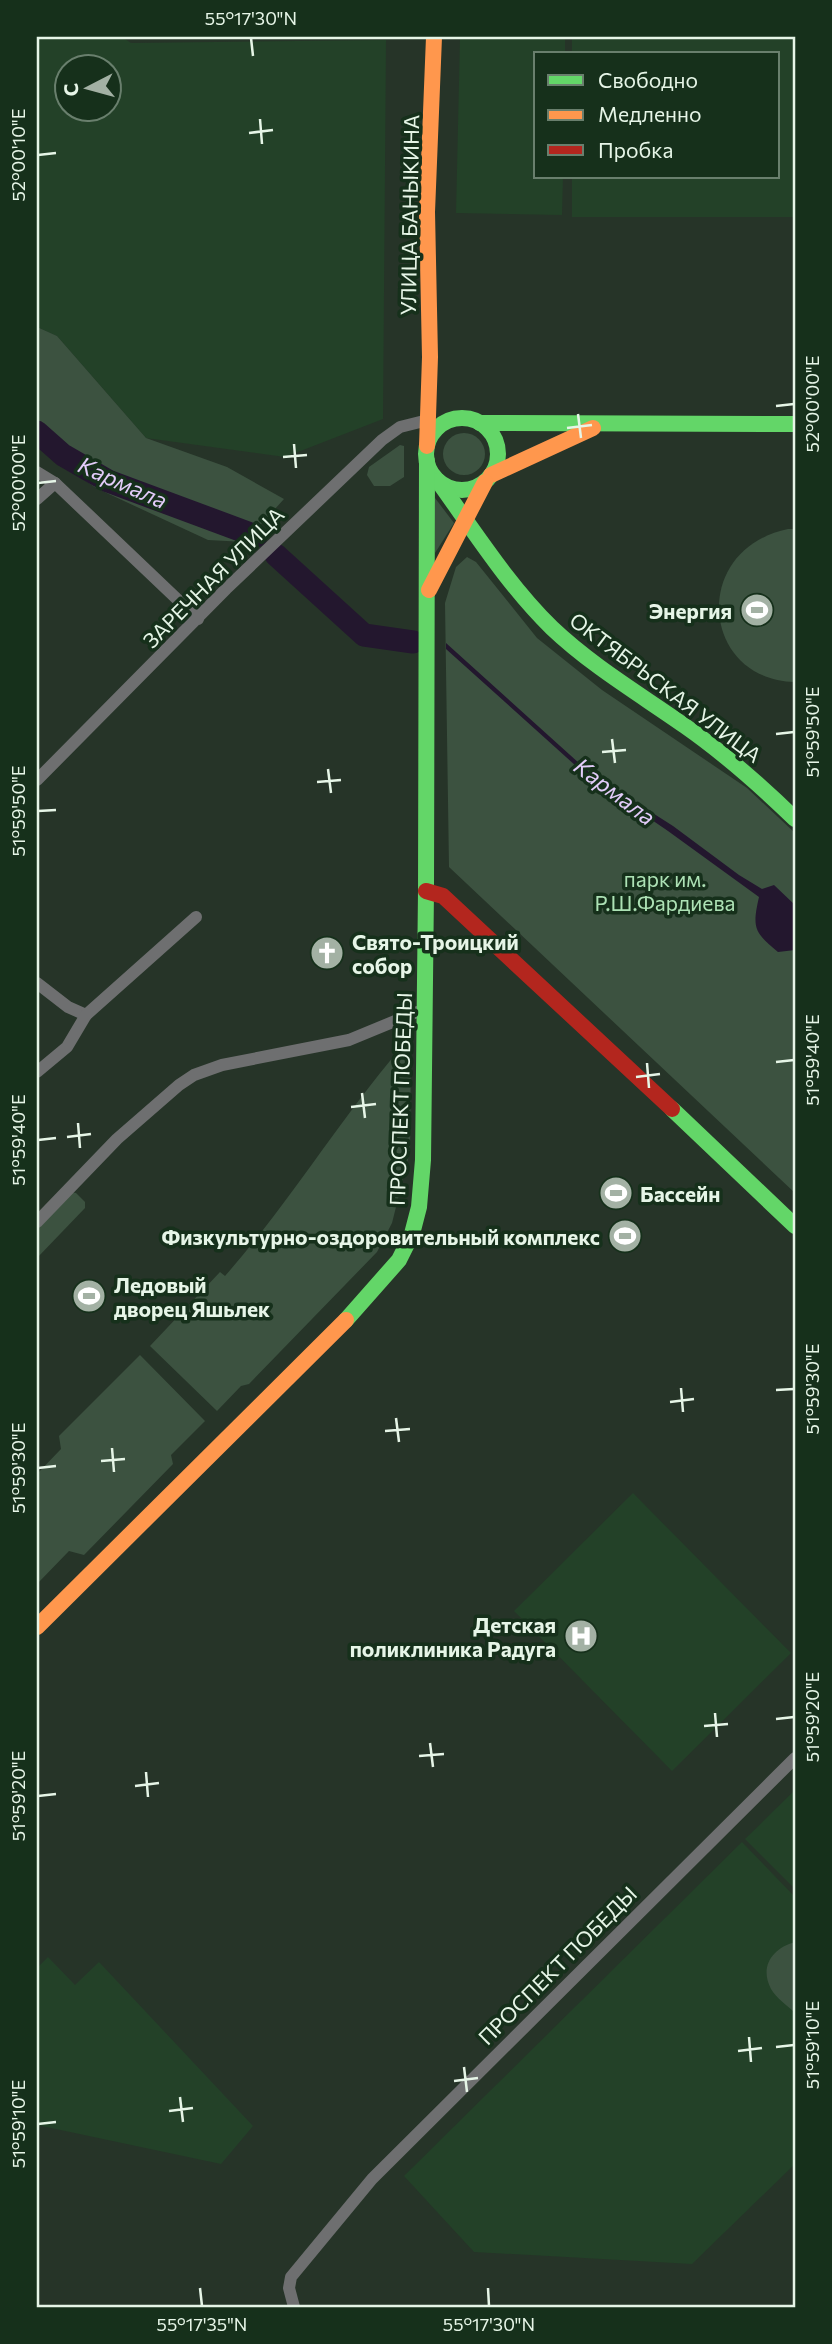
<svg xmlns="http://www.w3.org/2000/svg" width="832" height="2344" viewBox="0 0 832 2344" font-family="Commissioner,sans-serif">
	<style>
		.built { fill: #234128; fill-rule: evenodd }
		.green { fill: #3c5240 }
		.water { fill: #23172e }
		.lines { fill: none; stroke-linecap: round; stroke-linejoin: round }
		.river { stroke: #23172e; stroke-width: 23 }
		.street { stroke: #6e6f70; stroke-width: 12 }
		.fast { stroke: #63d668; stroke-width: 16 }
		.slow { stroke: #ff974d; stroke-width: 16 }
		.jam { stroke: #b3261e; stroke-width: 16 }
		.ticks { fill: none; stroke: #e6f5e7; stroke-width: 2.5 }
		.labels { text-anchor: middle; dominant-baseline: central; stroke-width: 7; stroke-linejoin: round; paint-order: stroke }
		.street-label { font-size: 21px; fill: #e6f5e7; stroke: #16301b }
		.poi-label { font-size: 21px; font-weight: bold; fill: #e6f5e7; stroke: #16301b; text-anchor: end }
		.park-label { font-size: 21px; fill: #ade2b5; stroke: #16301b }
		.water-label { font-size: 23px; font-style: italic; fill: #e3ccfa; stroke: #16301b }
		.neatline { fill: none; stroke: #e6f5e7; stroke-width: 2.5 }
		.ticks-label { font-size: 18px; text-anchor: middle; fill: #e6f5e7 }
	</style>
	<rect width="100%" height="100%" fill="#263428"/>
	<g class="built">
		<path d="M37 37H122L131 43 386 40 383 419 285 457 146 438 57 336 37 327ZM66 66H108V108H66Z"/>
		<polygon points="460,37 565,37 565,54 536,54 536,177 563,177 562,215 456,213"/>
		<polygon points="572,37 795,37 795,217 572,217 572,177 778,177 778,54 572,54"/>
		<polygon points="633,1493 791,1653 672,1771 514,1611"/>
		<polygon points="795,1790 795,1889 745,1839"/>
		<polygon points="742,1842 795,1897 795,2164 692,2264 474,2252 404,2176"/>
		<polygon points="48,1957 75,1985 99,1962 253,2126 221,2164 37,2125 37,1968"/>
	</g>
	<g class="green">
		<polygon points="37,327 57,336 146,438 227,467 284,499 245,542 208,540 96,488 37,447"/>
		<circle cx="464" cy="454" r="21"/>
		<polygon points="400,445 404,446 404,477 390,486 374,486 367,475 369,467"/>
		<polygon points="435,498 454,523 435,553"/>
		<path d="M788 529H795V682C701 680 689 550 788 529Z"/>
		<polygon points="467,557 476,562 537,638 602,690 747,788 795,833 795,1193 449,867 445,603 456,567"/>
		<path d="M411 1036 410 1151 392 1223 377 1252 249 1384 241 1386 217 1411 150 1346 220 1272 225 1276C292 1200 344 1112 411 1036Z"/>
		<polygon points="71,1192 76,1193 85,1202 85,1208 37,1258 37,1226"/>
		<polygon points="140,1355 205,1421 171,1455 173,1464 84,1555 69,1551 37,1584 37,1474 61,1449 59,1436"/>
		<path d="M795 1942V2013C788 2006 776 1998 771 1989 759 1966 773 1948 795 1942Z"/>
	</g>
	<path class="water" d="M446 643 590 773 673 826 739 875 762 889 774 885 795 905V950L778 952C754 932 752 928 759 897L668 831 586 775 446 649Z"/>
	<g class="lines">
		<g class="river">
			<polyline points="37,432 63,455 108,481 256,536"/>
			<polyline points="276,555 364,635 413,642"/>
		</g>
		<g class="street">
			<polyline points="37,472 55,483 198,619"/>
			<polyline points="37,499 55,483"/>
			<polyline points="37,780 226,589 382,440 400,427 428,420"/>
			<polyline points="37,983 68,1007 86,1015"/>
			<polyline points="37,1072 67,1047 86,1015 196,917"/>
			<polyline points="37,1222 117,1139 179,1085 194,1075 222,1065 349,1040 417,1012 425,1012"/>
			<polyline points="294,2307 289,2288 291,2277 372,2179 795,1758"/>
		</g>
		<g class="fast">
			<circle cx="462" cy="454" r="36"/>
			<polyline points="480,423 795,424"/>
			<path d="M438 481C474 531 508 585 552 628 592 666 641 695 685 726 725 754 760 785 795 819"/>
			<polyline points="672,1109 795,1226"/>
			<polyline points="346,1320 399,1260 412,1234 419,1207 423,1160 426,891 427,461"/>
		</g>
		<g class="slow">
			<polyline points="427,446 430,357 427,212 434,37"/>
			<polyline points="491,475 593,428"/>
			<polyline points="429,590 485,482"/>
			<polyline points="37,1627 346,1320"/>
		</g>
		<polyline class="jam" points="426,891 443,896 672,1109"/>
	</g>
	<path class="ticks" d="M251 38 253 56M260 119 262 144M249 133 273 130M38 155 56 153M776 406 794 404M578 414 581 438M567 428 592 425M294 444 296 468M283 457 307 455M38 483 56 481M776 734 794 732M612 739 615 763M602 752 626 750M328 769 331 793M317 782 341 780M38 811 56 810M776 1062 794 1060M647 1063 649 1088M636 1077 660 1074M362 1093 365 1118M351 1107 376 1104M78 1123 80 1148M67 1137 91 1134M38 1140 56 1138M681 1388 683 1412M776 1390 794 1389M670 1402 694 1399M396 1418 399 1442M385 1431 410 1429M112 1448 114 1472M101 1461 125 1459M38 1468 56 1466M715 1713 717 1737M776 1719 794 1717M704 1726 728 1724M430 1743 433 1767M419 1756 444 1754M146 1772 148 1797M135 1786 159 1783M38 1796 56 1794M749 2037 751 2062M776 2047 794 2045M738 2051 762 2048M464 2067 467 2092M454 2081 478 2078M180 2097 183 2122M169 2111 193 2108M38 2124 56 2122M200 2288 202 2306M488 2288 489 2306"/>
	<defs>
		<symbol id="stadium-disc" viewBox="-11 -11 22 22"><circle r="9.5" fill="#a3b1a4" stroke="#16301b"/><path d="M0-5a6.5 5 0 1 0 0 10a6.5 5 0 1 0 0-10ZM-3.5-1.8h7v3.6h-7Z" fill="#fff"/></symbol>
		<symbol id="church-disc" viewBox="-11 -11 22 22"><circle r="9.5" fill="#a3b1a4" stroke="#16301b"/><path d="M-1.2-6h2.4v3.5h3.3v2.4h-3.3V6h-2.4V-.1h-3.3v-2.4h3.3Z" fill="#fff"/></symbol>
		<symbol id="hospital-disc" viewBox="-11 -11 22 22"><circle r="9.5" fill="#a3b1a4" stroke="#16301b"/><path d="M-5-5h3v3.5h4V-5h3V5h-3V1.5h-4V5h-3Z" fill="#fff"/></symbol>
	</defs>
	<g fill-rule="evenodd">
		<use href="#stadium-disc" x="738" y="591" width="38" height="38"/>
		<use href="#church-disc" x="308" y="934" width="38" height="38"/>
		<use href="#stadium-disc" x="597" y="1174" width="38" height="38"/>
		<use href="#stadium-disc" x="606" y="1217" width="38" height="38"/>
		<use href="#stadium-disc" x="70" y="1277" width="38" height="38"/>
		<use href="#hospital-disc" x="562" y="1617" width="38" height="38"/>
	</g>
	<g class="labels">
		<g class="street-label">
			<text transform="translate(409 215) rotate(-89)">УЛИЦА БАНЫКИНА</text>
			<text transform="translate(213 577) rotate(-45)">ЗАРЕЧНАЯ УЛИЦА</text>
			<text transform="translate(666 687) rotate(37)">ОКТЯБРЬСКАЯ УЛИЦА</text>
			<text transform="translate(400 1099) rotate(-88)">ПРОСПЕКТ ПОБЕДЫ</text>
			<text transform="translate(557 1965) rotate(-45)">ПРОСПЕКТ ПОБЕДЫ</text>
		</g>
		<g class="poi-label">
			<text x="732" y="610">Энергия</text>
			<text x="352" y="941" text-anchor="start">Свято-Троицкий<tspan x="352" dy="24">собор</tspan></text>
			<text x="640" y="1193" text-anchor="start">Бассейн</text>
			<text x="600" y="1236">Физкультурно-оздоровительный комплекс</text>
			<text x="114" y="1284" text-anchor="start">Ледовый<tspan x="114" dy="24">дворец Яшьлек</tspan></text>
			<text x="556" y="1624">Детская<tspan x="556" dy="24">поликлиника Радуга</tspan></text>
		</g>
		<g class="park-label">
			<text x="665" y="878">парк им.<tspan x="665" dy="24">Р.Ш.Фардиева</tspan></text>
		</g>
		<g class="water-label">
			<text transform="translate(123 482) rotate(24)">Кармала</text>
			<text transform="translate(615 791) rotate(37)">Кармала</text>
		</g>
	</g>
	<rect width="832" height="2344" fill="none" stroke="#16301b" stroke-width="77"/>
	<rect x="534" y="52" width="245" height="126" fill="#16301b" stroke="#697f6d" stroke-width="2"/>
	<rect x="548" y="75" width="35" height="10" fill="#63d668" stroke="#697f6d" stroke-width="2"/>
	<text x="598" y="88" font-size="21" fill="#e6f5e7">Свободно</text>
	<rect x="548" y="110" width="35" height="10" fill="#ff974d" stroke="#697f6d" stroke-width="2"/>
	<text x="598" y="122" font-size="21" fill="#e6f5e7">Медленно</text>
	<rect x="548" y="145" width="35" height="10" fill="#b3261e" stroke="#697f6d" stroke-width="2"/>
	<text x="598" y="158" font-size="21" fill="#e6f5e7">Пробка</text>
	<g transform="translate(88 88) rotate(264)"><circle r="33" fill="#16301b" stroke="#697f6d" stroke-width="2"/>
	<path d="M0-5L12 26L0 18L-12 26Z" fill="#a3b1a4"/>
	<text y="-10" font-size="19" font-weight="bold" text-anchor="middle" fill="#e6f5e7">С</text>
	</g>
	<rect x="38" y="38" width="756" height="2268" class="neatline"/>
	<g class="ticks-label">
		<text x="251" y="25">55°17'30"N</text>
		<text transform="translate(19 155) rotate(-90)" y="6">52°00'10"E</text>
		<text transform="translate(813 404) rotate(-90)" y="6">52°00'00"E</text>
		<text transform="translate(19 483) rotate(-90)" y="6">52°00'00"E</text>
		<text transform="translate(813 732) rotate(-90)" y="6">51°59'50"E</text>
		<text transform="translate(19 811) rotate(-90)" y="6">51°59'50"E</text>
		<text transform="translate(813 1060) rotate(-90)" y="6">51°59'40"E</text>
		<text transform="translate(19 1140) rotate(-90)" y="6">51°59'40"E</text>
		<text transform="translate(813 1389) rotate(-90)" y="6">51°59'30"E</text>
		<text transform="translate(19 1468) rotate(-90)" y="6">51°59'30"E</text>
		<text transform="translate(813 1717) rotate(-90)" y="6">51°59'20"E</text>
		<text transform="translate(19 1796) rotate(-90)" y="6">51°59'20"E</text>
		<text transform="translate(813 2045) rotate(-90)" y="6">51°59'10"E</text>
		<text transform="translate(19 2124) rotate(-90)" y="6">51°59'10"E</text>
		<text x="202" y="2331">55°17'35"N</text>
		<text x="489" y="2331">55°17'30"N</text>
	</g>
</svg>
